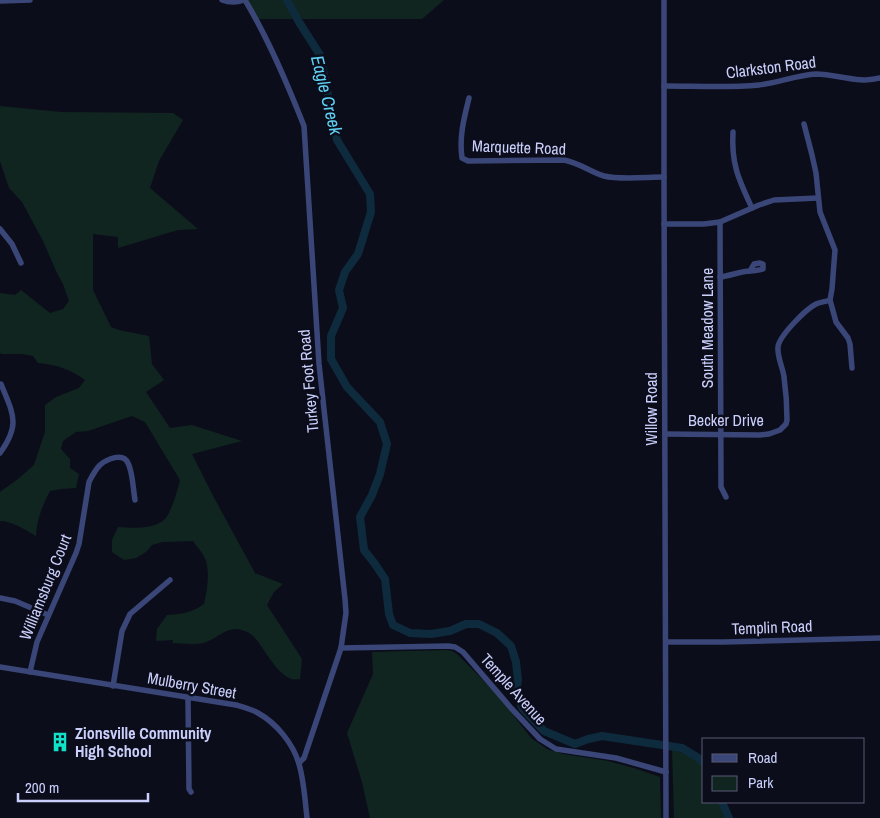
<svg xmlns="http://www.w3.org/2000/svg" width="880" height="818" viewBox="0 0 880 818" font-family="'Archivo Narrow',sans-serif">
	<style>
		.green { fill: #10251f }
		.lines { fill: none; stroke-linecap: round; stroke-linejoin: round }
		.river { stroke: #0e2b3d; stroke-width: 8 }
		.minor { stroke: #3a4677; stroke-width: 5.5 }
		.labels { text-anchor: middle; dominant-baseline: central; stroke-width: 5; stroke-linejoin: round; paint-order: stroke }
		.street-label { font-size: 16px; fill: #cacffb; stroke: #0c0d1b }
		.poi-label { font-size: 16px; font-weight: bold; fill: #cacffb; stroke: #0c0d1b; text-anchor: start }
		.water-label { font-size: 18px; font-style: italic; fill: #5fd1f4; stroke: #0c0d1b }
	</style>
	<rect width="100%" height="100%" fill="#0c0d1b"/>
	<g class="green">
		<polygon points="246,0 444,0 422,19 257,19"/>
		<path d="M0 106 61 112 173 113 183 120 159 161 150 188 198 229 178 230 118 248V237L93 234V290L111 327 119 330 149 336 152 364 164 380 146 392 170 428 192 425 242 441 192 454 211 492 255 573 283 584 274 592 267 605 302 659 300 679C279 684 265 646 252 635 250 633 245 631 242 630 227 625 216 640 203 643 194 645 182 643 172 643L173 640 156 641 157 629 167 615C182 614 191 613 204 604 207 591 210 575 206 561 204 554 197 547 193 541L162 542 152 545 146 552 136 558 124 560 112 552V540L118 527C133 528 151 530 164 520 171 514 178 489 180 480L145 422 132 416 88 431 76 432 63 441 61 449 70 459V468L79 474 76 488 61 489 50 491C42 507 37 518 36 536 28 531 10 520 0 521V492L18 479 34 465 45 432V405L56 397 79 388 85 380C70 369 57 365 38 363L33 356 22 354H2L0 353V293L15 295 21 290 50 313 63 309 69 301 63 284 57 273 43 241 22 202 9 188 0 161Z"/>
		<polygon points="447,650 452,651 457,654 497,694 531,738 547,749 563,754 608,761 634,768 660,777 661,818 370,818 362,782 347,733 373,674 372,652"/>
		<polygon points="672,749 700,759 704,763 704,802 722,802 729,818 674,818"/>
	</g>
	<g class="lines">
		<g class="river">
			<polyline points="287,0 299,22 320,55 337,140 370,194 371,212 358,254 345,272 339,290 343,308 331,336 331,359 347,387 380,422 387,444 380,474 372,495 360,517 364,550 375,564 385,579 389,614 393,625 410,633 431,634 450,631 466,624 479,624 497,633 511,646 516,662 518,680 516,694 523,709 544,731 575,744 588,739 602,736 682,748 700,759 704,763"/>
			<polyline points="722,802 729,818"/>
		</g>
		<g class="minor">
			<path d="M222 0C230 3 236 3 244 0"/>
			<path d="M245 0C269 40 287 83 304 126L319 364 345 599 346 613 341 648 304 758 299 763"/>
			<polyline points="664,0 664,179 666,818"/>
			<polyline points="0,1 30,0"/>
			<path d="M664 86C696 86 728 88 759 85 778 83 797 75 816 74 837 74 859 84 880 78"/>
			<path d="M469 98C464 118 459 137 462 158L468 161 564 160C580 163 590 172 604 176 620 180 647 177 664 177"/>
			<path d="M733 132C731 164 739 180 752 208"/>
			<polyline points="720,222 721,487 726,497"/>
			<polyline points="664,224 704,224 720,222 759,205 774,200 818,198"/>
			<polyline points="0,229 12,244 21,263"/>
			<path d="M720 277C730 276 741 271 750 271 756 270 758 271 763 269V264L760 263 754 264 750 271"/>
			<polyline points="830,300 836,322 848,338 850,344 852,368"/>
			<path d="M665 434 760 435 769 434 780 430 786 424 787 420C787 406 786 391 784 377 783 368 777 357 778 347 779 336 806 309 816 304 820 302 825 302 830 300L832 289 835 250 820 212 816 173 812 155 804 124"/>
			<path d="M0 453C21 424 13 414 1 384"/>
			<polyline points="0,598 15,601 48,615"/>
			<polyline points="666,642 724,642 880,638"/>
			<polyline points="341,648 448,646 455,647 463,652 511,708 540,739 556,749 616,758 666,772"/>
			<path d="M0 667 236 705C243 707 251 709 258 713 276 723 293 743 299 764 304 781 305 800 307 818"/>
			<path d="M30 672 37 642 76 553 79 544 89 482C92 476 95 470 100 465 107 459 123 452 128 463 133 473 133 489 135 500"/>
			<polyline points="113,686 122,631 130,614 170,580"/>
			<polyline points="188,698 189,789 191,792"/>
		</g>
	</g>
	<defs>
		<symbol id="building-bare" viewBox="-9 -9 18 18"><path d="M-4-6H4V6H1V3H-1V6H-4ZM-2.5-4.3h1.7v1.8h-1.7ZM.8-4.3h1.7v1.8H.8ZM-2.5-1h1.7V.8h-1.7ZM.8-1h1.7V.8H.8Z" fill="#0fe2c7" stroke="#0c0d1b" stroke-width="2.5" paint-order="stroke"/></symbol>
	</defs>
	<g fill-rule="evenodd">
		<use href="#building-bare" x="46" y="728" width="28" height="28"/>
	</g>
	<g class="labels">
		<g class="street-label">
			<text transform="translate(771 67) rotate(-7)">Clarkston Road</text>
			<text transform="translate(519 147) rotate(2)">Marquette Road</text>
			<text transform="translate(707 328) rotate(-90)">South Meadow Lane</text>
			<text transform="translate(308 381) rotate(-95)">Turkey Foot Road</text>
			<text transform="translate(651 409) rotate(-90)">Willow Road</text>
			<text x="726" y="420">Becker Drive</text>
			<text transform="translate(45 587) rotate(-68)">Williamsburg Court</text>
			<text transform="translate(772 627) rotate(-2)">Templin Road</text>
			<text transform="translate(192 685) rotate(10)">Mulberry Street</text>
			<text transform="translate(514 689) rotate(48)">Temple Avenue</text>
		</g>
		<g class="poi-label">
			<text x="75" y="733">Zionsville Community<tspan x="75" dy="18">High School</tspan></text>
		</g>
		<g class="water-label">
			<text transform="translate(327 95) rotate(76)">Eagle Creek</text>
		</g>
	</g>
	<rect x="702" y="738" width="162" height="65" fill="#0c0d1b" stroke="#585b75"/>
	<rect x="712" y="754" width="25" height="8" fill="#3a4677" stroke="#585b75"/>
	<text x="748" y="763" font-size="15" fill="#cacffb">Road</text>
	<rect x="712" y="776" width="25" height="15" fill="#10251f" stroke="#585b75"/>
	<text x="748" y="788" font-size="15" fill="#cacffb">Park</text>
	<path d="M18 793v8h130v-8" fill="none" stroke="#cacffb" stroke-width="2.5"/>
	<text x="25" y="793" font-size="15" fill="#cacffb" stroke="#0c0d1b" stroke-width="4" paint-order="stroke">200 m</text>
</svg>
